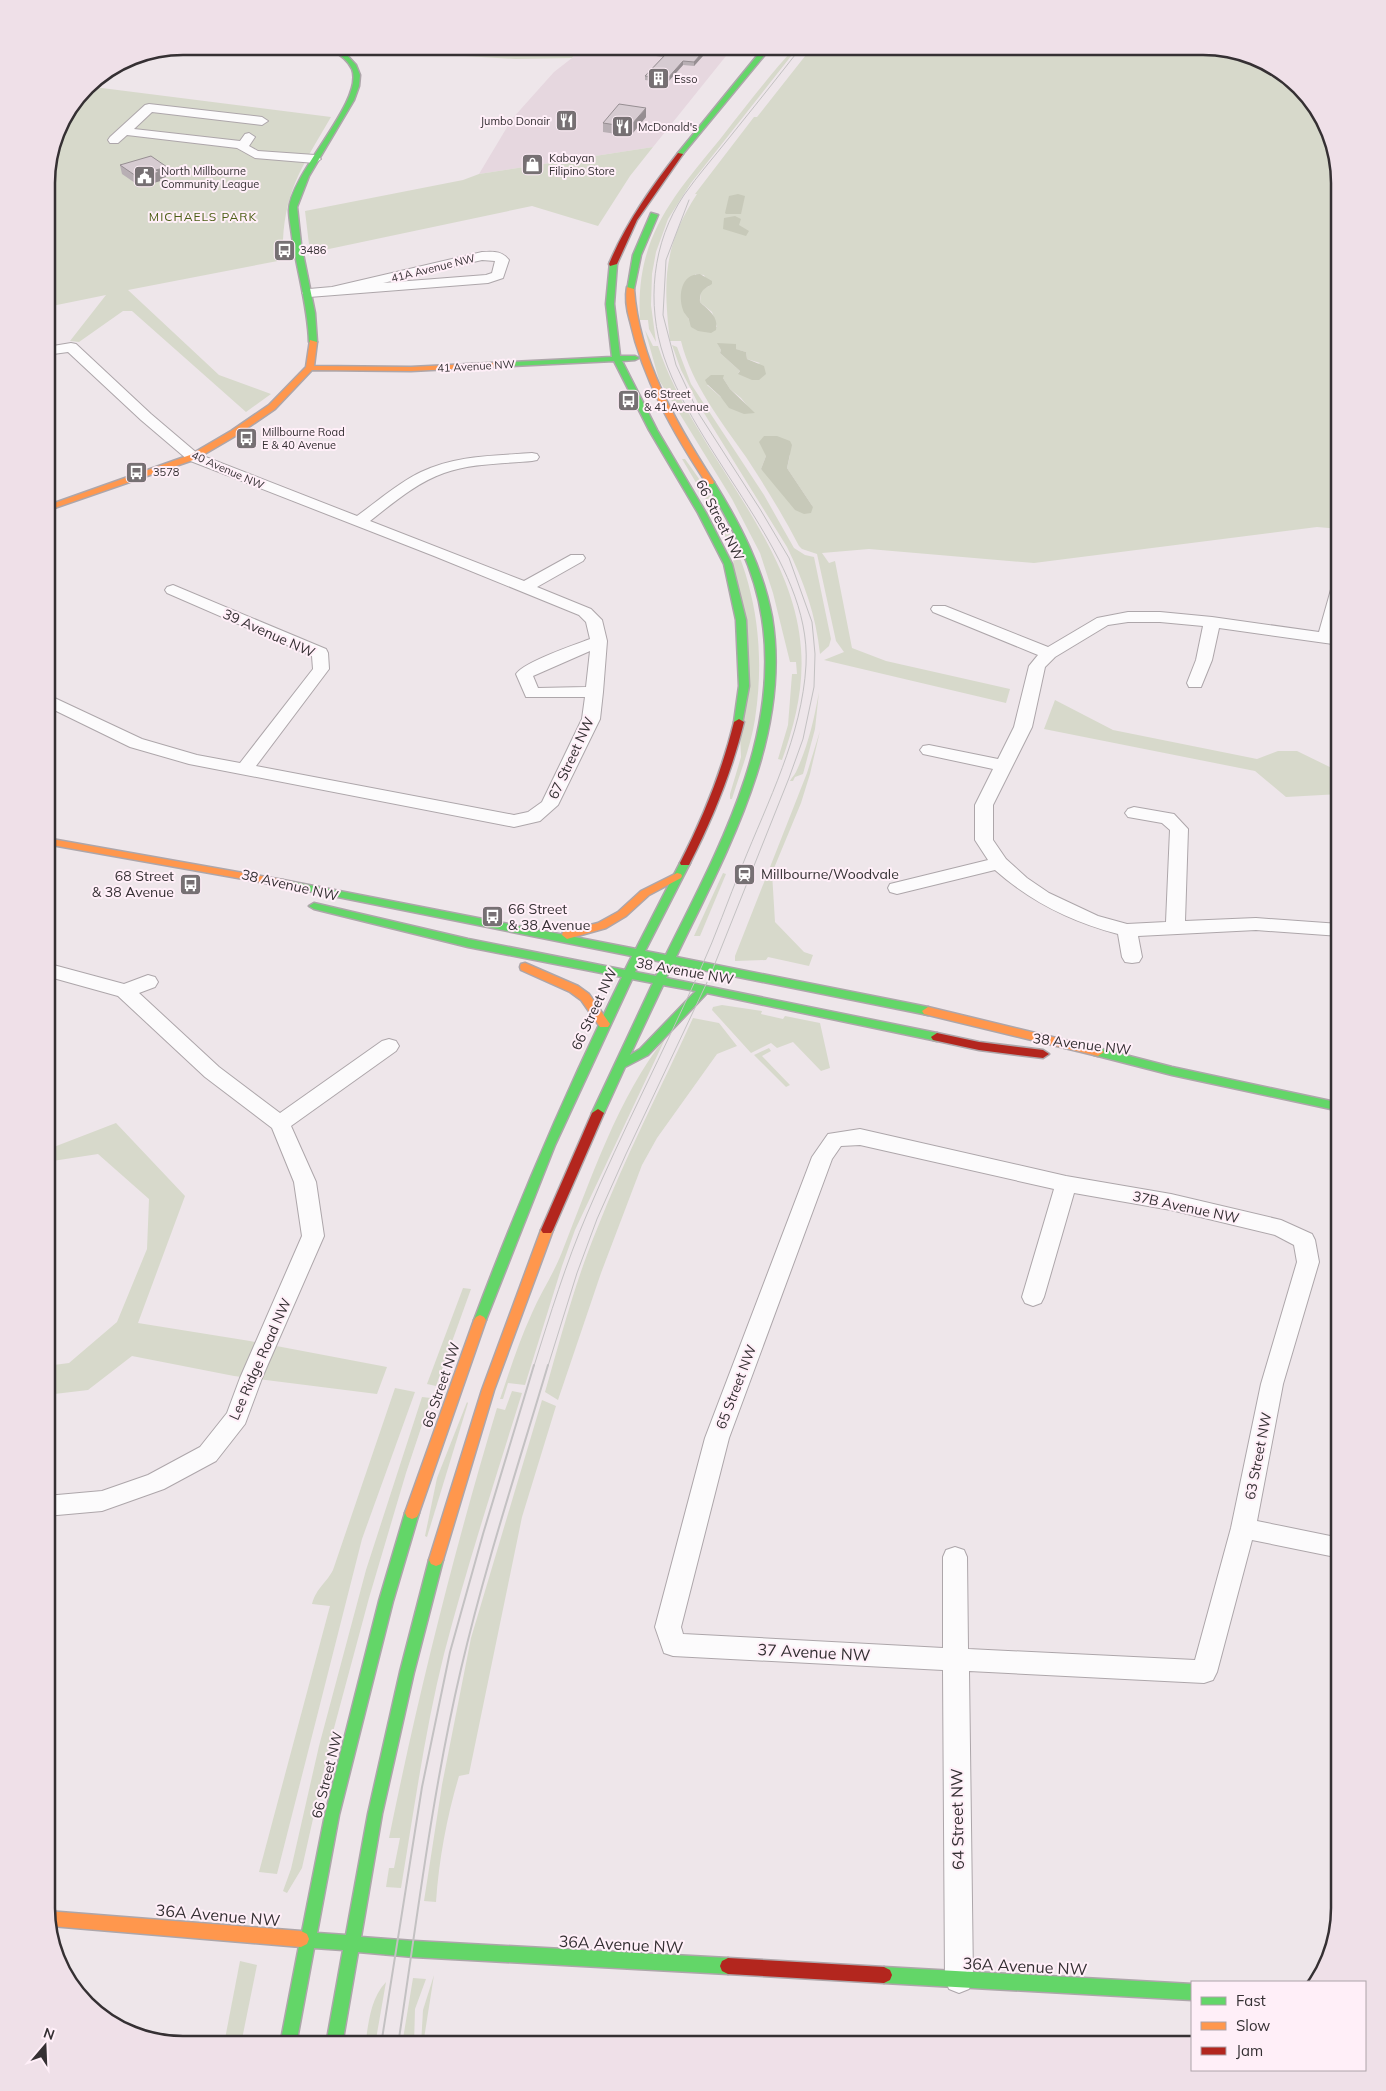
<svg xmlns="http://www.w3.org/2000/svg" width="1386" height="2091" viewBox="0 0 1386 2091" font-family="Mulish,sans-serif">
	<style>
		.built { fill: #e6d7df }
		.green { fill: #d7d9cb; fill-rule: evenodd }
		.forest { fill: #c7c9b9 }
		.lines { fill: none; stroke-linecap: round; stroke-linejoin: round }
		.street-casing { stroke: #ada6aa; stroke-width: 2 }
		.fast-casing { stroke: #ada6aa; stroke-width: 3 }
		.slow-casing { stroke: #ada6aa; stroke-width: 3 }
		.jam-casing { stroke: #ada6aa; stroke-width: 3 }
		.street { fill: #fcfbfc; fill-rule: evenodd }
		.fast { fill: #63d668; fill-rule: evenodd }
		.slow { fill: #ff974d; fill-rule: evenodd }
		.jam { fill: #b3261e; fill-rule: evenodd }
		.tram-far1 { stroke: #c3c1c2; stroke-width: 1 }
		.tram { stroke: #c3c1c2; stroke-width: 2 }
		.wall { fill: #b8afb4 }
		.shaded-wall { fill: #968e92 }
		.building { fill: #d6cbd1; stroke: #968e92 }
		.labels { text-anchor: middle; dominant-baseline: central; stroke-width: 4; stroke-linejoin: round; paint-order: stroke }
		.far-poi-label { font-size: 11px; fill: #353033; stroke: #ffeff8; text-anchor: start }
		.far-street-label { font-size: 11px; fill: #353033; stroke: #ffeff8 }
		.far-neighbourhood-label { font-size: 12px; letter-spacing: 1px; fill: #4b5e13; stroke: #ffeff8 }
		.street-label { font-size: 14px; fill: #353033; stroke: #ffeff8 }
		.poi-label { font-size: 14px; fill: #353033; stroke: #ffeff8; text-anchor: start }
		.near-street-label { font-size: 16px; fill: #353033; stroke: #ffeff8 }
		.rim { fill: none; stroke: #353033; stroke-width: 2.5 }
	</style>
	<rect width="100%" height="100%" fill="#eee6ea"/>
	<polygon class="built" points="581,46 734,46 653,147 479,174 512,119 554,72 572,58"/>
	<g class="green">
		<polygon points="345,46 462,46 508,49 522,46 581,46 572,58 515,59 349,49"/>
		<path d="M796 46H799L691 183 668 219 656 252 652 274 651 305 656 342 649 329 648 320H640C635 238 672 198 721 138 745 107 769 76 796 46Z"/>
		<path d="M813 46 1212 47 1279 69 1322 115 1340 183V529L1317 527 1034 563 869 549 822 553 829 563 835 561 852 648 886 661 1010 689 1006 703 824 660 844 652 836 641 817 554 802 549 799 546C783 515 765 486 746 457 721 421 692 385 681 341H670C663 282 663 246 697 194H695L754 117H757ZM695 274 704 275 709 286 701 291 700 302 712 312 717 327 689 320 688 318ZM718 344 746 352 747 359 760 363 738 373 740 371 720 353 721 350ZM723 378 730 389 741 398 749 408 724 400 707 385ZM764 436H772L790 455 787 468 813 507 761 469 766 456Z"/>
		<path d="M86 86 331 117C300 170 281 196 283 260L128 290 219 375 271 394 246 412 132 311H123L79 342 70 341 106 295 47 307V174L57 130Z"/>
		<polygon points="653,147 630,176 598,226 532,206 310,253 305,211 463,180 479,174"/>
		<path d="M645 330 653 346H658C692 450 794 540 801 649 804 687 795 724 782 760L778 759 788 725 792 674H797L796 662H790L773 593 760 553 732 499 659 380Z"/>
		<path d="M672 345 677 347 691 384 764 495 794 548 805 555 814 557 831 639 829 646 820 654C816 615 804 582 787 547L699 405 681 370Z"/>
		<path d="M682 459H685C744 538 770 620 755 719 751 746 740 773 732 799H730V794L741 757 733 553 717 518Z"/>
		<path d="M819 692 815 729 803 774 795 777 793 781H790C792 777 794 776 796 772 808 746 814 720 819 692Z"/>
		<polygon points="1055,700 1113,730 1257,759 1278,751 1297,751 1340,772 1340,794 1286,797 1255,771 1044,729"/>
		<polygon points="820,731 810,774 801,803 772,873 775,922 804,952 813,955 809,966 768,957 766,960 735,961 735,956 807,773"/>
		<polygon points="723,873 726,874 700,936 694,936"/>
		<polygon points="722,1005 762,1011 761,1014 783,1019 785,1016 820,1023 830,1068 821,1071 793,1042 777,1048 771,1043 751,1053 712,1010 713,1007"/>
		<path d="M693 1018 719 1023 737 1046 717 1054 657 1138 642 1165 601 1273 558 1400 545 1392C561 1337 575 1282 597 1229 625 1157 661 1088 693 1018Z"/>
		<path d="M666 1037 575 1230 562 1266 525 1385 508 1383 503 1399H500C510 1370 519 1341 532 1313 541 1292 554 1273 562 1252 590 1182 618 1096 666 1037Z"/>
		<polygon points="769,1048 771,1051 762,1056 790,1085 786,1087 754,1055"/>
		<polygon points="116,1123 185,1196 138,1323 250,1341 387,1367 377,1394 234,1376 132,1356 88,1390 46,1395 46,1366 69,1363 117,1322 147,1249 149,1199 98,1154 46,1162 46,1150"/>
		<polygon points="463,1288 471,1289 436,1386 427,1384"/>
		<path d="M395 1388 415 1392 362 1539 277 1874 259 1872 330 1606 312 1604C317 1587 325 1585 333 1570Z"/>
		<path d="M512 1391 522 1393C495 1480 467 1566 444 1654 425 1730 414 1810 401 1888L386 1887 389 1868H394L400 1838H389C419 1691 454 1551 497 1408L505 1410Z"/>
		<polygon points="422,1397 431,1398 406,1473 369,1598 330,1743 302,1868 287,1893 283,1891 291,1869 319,1746 366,1570"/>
		<path d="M542 1400 556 1406 522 1517 469 1774 459 1776C447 1816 439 1859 436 1902L424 1901 442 1785 471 1638Z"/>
		<polygon points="467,1402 468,1403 427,1537 425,1536 437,1478"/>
		<polygon points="240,1961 257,1965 241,2044 224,2044"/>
		<polygon points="434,1975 423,2045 421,2045 423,2010"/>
		<polygon points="413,1978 426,1979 415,2009 414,2045 402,2045"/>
		<path d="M386 1982 375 2045H365C369 2022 370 1999 386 1982Z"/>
	</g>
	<g class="forest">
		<polygon points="738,194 745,196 741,214 726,214 725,213 729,196"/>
		<polygon points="735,216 741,219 739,225 749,231 746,236 723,229 724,218"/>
		<path d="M700 274 712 281V284C703 290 700 290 700 302 708 310 719 316 716 330L711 333 698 331 691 327C690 325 690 322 689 320 688 316 684 314 683 310 678 295 681 274 700 274Z"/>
		<polygon points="717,343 736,344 736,349 746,352 747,359 764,366 766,374 759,380 752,380 738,374 740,371 720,353 721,350"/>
		<polygon points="711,375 724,375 723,378 730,389 755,413 744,414 729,408 720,396 707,384 705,380"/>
		<polygon points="764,436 777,436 790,441 792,445 787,468 813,507 811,513 804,514 795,510 761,469 766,456 759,442"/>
	</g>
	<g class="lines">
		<defs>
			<g id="street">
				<polygon points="149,104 262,117 268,121 262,125 152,112 134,129 240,141 245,134 249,133 255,137 249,146 258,151 315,155 321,159 315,163 255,158 237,148 127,135 118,143 110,143 108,140 110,137 145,105"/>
				<path d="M482 252C493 252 501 250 509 260L503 278 488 283 309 297 302 293 309 289 332 287ZM482 260 495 261 492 273 486 275 383 283Z"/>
				<path d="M71 343 76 344 151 414 198 454 357 516C378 501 398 483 421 472 456 455 495 456 532 453L537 454 539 457 537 460 532 461C503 464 472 463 444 473 416 483 393 503 370 521L524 581 571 555H583L585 558 583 561 537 587 591 609 602 620 607 641 603 692 600 719 558 805 540 821 514 827 189 764 130 747 46 706V694L142 739 197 755 240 763 313 669 312 656 167 593 165 590 167 587 173 585 326 649 328 653 329 669 256 766 514 815 528 812 542 802 582 719 585 697H526L516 674C524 662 574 645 590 639L586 622 579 615 434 556 188 460 141 420 68 352 46 355 47 347ZM590 651 586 687 538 688 533 676Z"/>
				<path d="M1340 581V617L1335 634 1340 635V645L1219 628 1212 660 1201 687H1189L1187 683 1196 660 1203 626 1160 622H1128L1108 625 1055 657 1045 667 1032 727 993 805V840L1006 859 1027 878 1049 893 1098 916 1127 924 1166 922 1170 830 1162 823 1128 817 1125 813 1128 809 1134 807 1174 814 1188 829 1185 921 1256 918 1340 924V936L1256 930 1138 936 1142 957 1139 962 1132 963 1125 962 1122 957 1118 934C1072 922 1031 902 995 870L897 894 890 892 888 888 890 884 988 860 975 840V805L993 769 923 754 920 750 923 746 929 745 998 759 1014 727 1029 666 1038 655 933 612 931 609 933 606H945L1048 647 1097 618 1128 612H1160L1212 617 1319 632 1332 586 1334 583Z"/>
				<polygon points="46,963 124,984 148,975 155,977 158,982 155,987 139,993 219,1067 280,1113 382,1041 389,1039 396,1041 399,1046 396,1051 291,1126 316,1182 324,1236 262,1378 245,1424 216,1461 164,1489 102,1511 46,1516 46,1496 102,1491 148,1475 200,1447 227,1413 240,1378 302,1236 294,1182 272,1128 205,1077 118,996 46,976"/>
				<path d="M860 1129 1066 1176 1171 1194 1281 1220 1312 1234 1315 1240 1319 1262 1283 1384 1257 1521 1340 1538V1558L1252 1540 1217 1672 1213 1680 1204 1683 969 1671 973 1979 969 1989 959 1993 949 1989 945 1979 943 1670 673 1656 664 1653 655 1627 705 1438 812 1157 828 1134ZM860 1145 1054 1189 1022 1297 1025 1303 1033 1306 1041 1303 1044 1297 1074 1193 1171 1210 1275 1235 1294 1245 1297 1262 1261 1384 1231 1528 1195 1660 968 1649 967 1557 964 1550 955 1547 946 1550 943 1557V1648L683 1634 681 1627 729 1438 832 1159 841 1146Z"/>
			</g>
			<g id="fast">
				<path d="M327 46H335L345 53 356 65 360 75 359 86 354 100 309 176 297 207 301 244 315 313 317 342 313 344 309 342C308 306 297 272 292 236 291 228 289 218 289 210 291 172 365 101 352 69 347 58 336 53 327 46Z"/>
				<polygon points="765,46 772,46 682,155 678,155 678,153"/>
				<polygon points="651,213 658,215 641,255 634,289 627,291 633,255"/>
				<polygon points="610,262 617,264 614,304 620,356 635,356 639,358 635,360 622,361 657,430 706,513 732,564 746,620 749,686 742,724 736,724 734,722 739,686 736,620 724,564 698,513 649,430 614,361 512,366 508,364 512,362 612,357 606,304"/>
				<path d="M710 479 714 482C740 524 763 568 772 617 792 737 726 853 676 957L928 1007 934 1011 928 1015 673 964 666 978 937 1033 943 1037 937 1041 707 993 648 1055 625 1067 604 1113 598 1117 592 1113 653 983 632 979 555 1145 486 1320 484 1323 480 1325 476 1323 474 1320C518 1203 567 1089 622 977L468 947 314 909 309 906 314 903 468 939 625 970 632 956 283 886 278 883 283 880 636 949 680 863 685 860 690 863 645 951 666 955C717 852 781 738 762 618 755 569 731 524 706 482ZM642 958 663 962 656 976 635 972ZM663 985 696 991 640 1049 630 1055Z"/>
				<polygon points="1098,1048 1172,1067 1340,1103 1340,1111 1172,1075 1094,1055 1092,1052"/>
				<polygon points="412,1507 417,1509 419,1513 393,1601 339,1815 317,1933 346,1935 368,1814 400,1672 429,1560 431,1556 436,1554 441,1556 443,1560 414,1672 382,1814 361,1937 414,1941 728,1958 734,1961 736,1966 734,1971 728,1974 414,1957 358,1952 342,2045 326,2045 343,1950 314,1948 296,2045 280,2045 299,1946 295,1944 293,1939 295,1934 302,1932 325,1815 379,1601 405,1513 407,1509"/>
				<polygon points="884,1967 1192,1984 1192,2000 884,1983 878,1980 876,1975 878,1970"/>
			</g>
			<g id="slow">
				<path d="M627 287 634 289C639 360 676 423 714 482L713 484H707C674 434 643 380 630 321 627 311 625 297 627 287Z"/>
				<polygon points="310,340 317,342 314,366 411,367 512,362 516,364 512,366 411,371 312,370 275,409 237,435 196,459 46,511 46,506 190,455 231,431 269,405 306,367"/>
				<polygon points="46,838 283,880 288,883 283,886 46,844"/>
				<polygon points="677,873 681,874 682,876 681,878 649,895 626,916 606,928 567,939 562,935 563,932 598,923 618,912 641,891"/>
				<polygon points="525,963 578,986 589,994 610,1024 608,1027 600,1027 581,1000 570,992 521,970 520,967 521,964"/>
				<polygon points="928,1007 1098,1048 1104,1052 1098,1056 924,1014 922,1011"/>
				<polygon points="547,1225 551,1227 553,1230 494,1390 443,1560 441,1564 436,1566 431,1564 429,1560 482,1390 541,1230 543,1227"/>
				<polygon points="480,1315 484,1317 486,1320 419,1513 417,1517 412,1519 407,1517 405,1513 474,1320 476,1317"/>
				<polygon points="47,1911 301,1931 307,1934 309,1939 307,1944 301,1947 51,1926"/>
			</g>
			<g id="jam">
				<path d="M678 153 683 154 637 220 617 264 610 266 609 264C626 223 651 188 678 153Z"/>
				<path d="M739 719 744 722C732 771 713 818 690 863L689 865H681L680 863C703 818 722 771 734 722Z"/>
				<polygon points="937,1033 979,1042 1043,1050 1049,1054 1043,1058 979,1050 933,1040 931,1037"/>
				<polygon points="598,1109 604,1113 553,1230 551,1233 543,1233 541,1230 592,1113"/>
				<polygon points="728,1958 884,1967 890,1970 892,1975 890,1980 884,1983 728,1974 722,1971 720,1966 722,1961"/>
			</g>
		</defs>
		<use href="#street" class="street-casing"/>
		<use href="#fast" class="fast-casing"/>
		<use href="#slow" class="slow-casing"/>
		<use href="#jam" class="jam-casing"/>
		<use href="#street" class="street"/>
		<use href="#fast" class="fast"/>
		<use href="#slow" class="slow"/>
		<use href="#jam" class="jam"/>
		<g class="tram-far1">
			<path d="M534 1366C550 1315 566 1263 587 1214 622 1131 664 1051 701 968 716 935 728 900 742 866 768 801 802 736 806 665 809 611 781 560 754 516 724 467 682 410 664 357 646 304 652 242 684 195 698 175 714 157 729 138 754 107 778 77 802 46"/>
			<polyline points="548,1366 577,1273 597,1219 626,1154 710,976 789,778 803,739 814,687 815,654 812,622 789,558 760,509 699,414 676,365 663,315 666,260 689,200"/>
		</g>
		<g class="tram">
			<polyline points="381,2045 422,1787 450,1652 483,1534 534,1365"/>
			<path d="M398 2045C417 1920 432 1793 461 1669 485 1566 518 1466 548 1365"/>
		</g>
	</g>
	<g class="wall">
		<polygon points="654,46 710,46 710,48 694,66 683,65 667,83 645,80 645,76 663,57 649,55 649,51"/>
		<polygon points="646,117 632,134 625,132 623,135 603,132 603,123"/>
		<polygon points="120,165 168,176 160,179 160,181 141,187 122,174"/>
	</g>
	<g class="shaded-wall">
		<polygon points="708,46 710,46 710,48 694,66 694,62"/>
		<polygon points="683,61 683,65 667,83 667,79"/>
		<polygon points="646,108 646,117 632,134 632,124"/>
		<polygon points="625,123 625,132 623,135 623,126"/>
		<polygon points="167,167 168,176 160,179 160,181 141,187 139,178 156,170"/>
	</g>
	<g class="building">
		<polygon points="654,46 708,46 694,62 683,61 667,79 645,76 666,54 649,51"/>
		<polygon points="619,104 646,108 632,124 625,123 623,126 603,123"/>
		<polygon points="151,156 167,167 156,170 159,172 139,178 120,165"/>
	</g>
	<defs>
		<symbol id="building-square" viewBox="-11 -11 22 22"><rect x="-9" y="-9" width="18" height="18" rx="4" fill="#767073" stroke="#ffeff8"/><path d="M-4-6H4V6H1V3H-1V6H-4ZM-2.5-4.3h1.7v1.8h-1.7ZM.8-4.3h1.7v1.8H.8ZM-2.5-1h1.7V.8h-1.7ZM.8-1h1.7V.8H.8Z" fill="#fff"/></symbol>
		<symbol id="restaurant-square" viewBox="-11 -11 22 22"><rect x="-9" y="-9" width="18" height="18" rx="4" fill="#767073" stroke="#ffeff8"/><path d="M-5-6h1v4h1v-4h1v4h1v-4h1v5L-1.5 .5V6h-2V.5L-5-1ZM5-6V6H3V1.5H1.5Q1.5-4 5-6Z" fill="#fff"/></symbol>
		<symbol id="shop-square" viewBox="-11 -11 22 22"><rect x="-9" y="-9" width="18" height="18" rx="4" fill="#767073" stroke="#ffeff8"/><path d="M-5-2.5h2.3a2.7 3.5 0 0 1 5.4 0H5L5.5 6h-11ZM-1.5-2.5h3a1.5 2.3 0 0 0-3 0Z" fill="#fff"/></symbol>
		<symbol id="civic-square" viewBox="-11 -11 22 22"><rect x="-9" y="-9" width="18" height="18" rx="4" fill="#767073" stroke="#ffeff8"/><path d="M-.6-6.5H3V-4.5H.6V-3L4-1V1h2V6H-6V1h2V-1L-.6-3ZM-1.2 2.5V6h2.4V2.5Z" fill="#fff"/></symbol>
		<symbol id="bus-square" viewBox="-11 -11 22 22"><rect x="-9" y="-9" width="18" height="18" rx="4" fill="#767073" stroke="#ffeff8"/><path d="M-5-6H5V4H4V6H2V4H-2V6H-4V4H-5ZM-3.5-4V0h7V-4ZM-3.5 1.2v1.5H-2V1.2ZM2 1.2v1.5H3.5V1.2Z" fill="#fff"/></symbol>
		<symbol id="station-square" viewBox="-11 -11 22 22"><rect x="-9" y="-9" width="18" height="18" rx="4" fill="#767073" stroke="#ffeff8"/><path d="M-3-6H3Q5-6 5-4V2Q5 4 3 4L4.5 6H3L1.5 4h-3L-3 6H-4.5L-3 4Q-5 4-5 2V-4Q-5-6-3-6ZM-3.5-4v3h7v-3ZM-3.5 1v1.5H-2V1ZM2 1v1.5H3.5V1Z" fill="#fff"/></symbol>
	</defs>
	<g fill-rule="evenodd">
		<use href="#building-square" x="646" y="66" width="25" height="25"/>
		<use href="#restaurant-square" x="554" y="108" width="25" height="25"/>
		<use href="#restaurant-square" x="610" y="114" width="25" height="25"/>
		<use href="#shop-square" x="520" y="152" width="25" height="25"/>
		<use href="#civic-square" x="132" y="164" width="25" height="25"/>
		<use href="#bus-square" x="272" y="238" width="25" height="25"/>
		<use href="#bus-square" x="616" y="388" width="25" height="25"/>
		<use href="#bus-square" x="234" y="426" width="25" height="25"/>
		<use href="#bus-square" x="124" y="460" width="25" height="25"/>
		<use href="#station-square" x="732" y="862" width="25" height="25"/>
		<use href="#bus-square" x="178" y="872" width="25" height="25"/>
		<use href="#bus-square" x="480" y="904" width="25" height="25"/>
	</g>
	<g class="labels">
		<g class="far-poi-label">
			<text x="674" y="79">Esso</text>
			<text x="550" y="121" text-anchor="end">Jumbo Donair</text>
			<text x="638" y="127">McDonald's</text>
			<text x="549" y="158">Kabayan<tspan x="549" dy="13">Filipino Store</tspan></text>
			<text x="161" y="171">North Millbourne<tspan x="161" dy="13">Community League</tspan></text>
			<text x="300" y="250">3486</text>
			<text x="644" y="394">66 Street<tspan x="644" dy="13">&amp; 41 Avenue</tspan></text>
			<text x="262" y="432">Millbourne Road<tspan x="262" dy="13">E &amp; 40 Avenue</tspan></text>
			<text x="153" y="472">3578</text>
		</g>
		<g class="far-street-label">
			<text transform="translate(433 268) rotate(-14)">41A Avenue NW</text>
			<text transform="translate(476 366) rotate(-3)">41 Avenue NW</text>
			<text transform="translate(228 470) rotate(24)">40 Avenue NW</text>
		</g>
		<g class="far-neighbourhood-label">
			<text x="203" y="216">MICHAELS PARK</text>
		</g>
		<g class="street-label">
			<text transform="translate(720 520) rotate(63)">66 Street NW</text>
			<text transform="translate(269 633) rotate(24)">39 Avenue NW</text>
			<text transform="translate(571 758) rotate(-65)">67 Street NW</text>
			<text transform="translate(290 885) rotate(13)">38 Avenue NW</text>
			<text transform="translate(685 971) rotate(10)">38 Avenue NW</text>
			<text transform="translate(594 1009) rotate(-65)">66 Street NW</text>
			<text transform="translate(1082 1044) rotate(7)">38 Avenue NW</text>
			<text transform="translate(1186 1207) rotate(12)">37B Avenue NW</text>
			<text transform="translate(260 1359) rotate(-66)">Lee Ridge Road NW</text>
			<text transform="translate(441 1385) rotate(-71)">66 Street NW</text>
			<text transform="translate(736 1387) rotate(-69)">65 Street NW</text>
			<text transform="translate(1258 1456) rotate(-79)">63 Street NW</text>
			<text transform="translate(327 1775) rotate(-76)">66 Street NW</text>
		</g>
		<g class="poi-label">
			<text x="761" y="874">Millbourne/Woodvale</text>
			<text x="174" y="876" text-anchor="end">68 Street<tspan x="174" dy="16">&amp; 38 Avenue</tspan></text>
			<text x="508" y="909">66 Street<tspan x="508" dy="16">&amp; 38 Avenue</tspan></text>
		</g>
		<g class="near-street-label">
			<text transform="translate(814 1652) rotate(3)">37 Avenue NW</text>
			<text transform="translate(957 1819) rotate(-91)">64 Street NW</text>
			<text transform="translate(218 1915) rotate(5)">36A Avenue NW</text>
			<text transform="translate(621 1944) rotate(3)">36A Avenue NW</text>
			<text transform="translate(1025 1966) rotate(3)">36A Avenue NW</text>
		</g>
	</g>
	<path d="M0 0H1386V2091H0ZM183 55H1203A128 128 0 0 1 1331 183V1908A128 128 0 0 1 1203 2036H183A128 128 0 0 1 55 1908V183A128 128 0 0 1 183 55Z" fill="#efe0e8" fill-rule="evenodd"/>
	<path class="rim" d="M183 55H1203A128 128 0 0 1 1331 183V1908A128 128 0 0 1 1203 2036H183A128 128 0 0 1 55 1908V183A128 128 0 0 1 183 55Z"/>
	<rect x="1191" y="1981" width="175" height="90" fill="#ffeff8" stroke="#aea3a9"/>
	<rect x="1201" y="1997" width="25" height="8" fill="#63d668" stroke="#aea3a9"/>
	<text x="1236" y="2006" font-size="15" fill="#353033">Fast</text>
	<rect x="1201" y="2022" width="25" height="8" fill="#ff974d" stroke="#aea3a9"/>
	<text x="1236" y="2031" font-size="15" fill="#353033">Slow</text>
	<rect x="1201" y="2047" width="25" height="8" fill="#b3261e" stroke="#aea3a9"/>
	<text x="1236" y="2056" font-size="15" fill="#353033">Jam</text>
	<g transform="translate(45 2046) rotate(19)" stroke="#ffeff8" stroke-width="4" paint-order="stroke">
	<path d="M0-4L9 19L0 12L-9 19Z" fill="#353033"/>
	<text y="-8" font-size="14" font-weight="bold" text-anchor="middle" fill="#353033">N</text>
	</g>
</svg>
